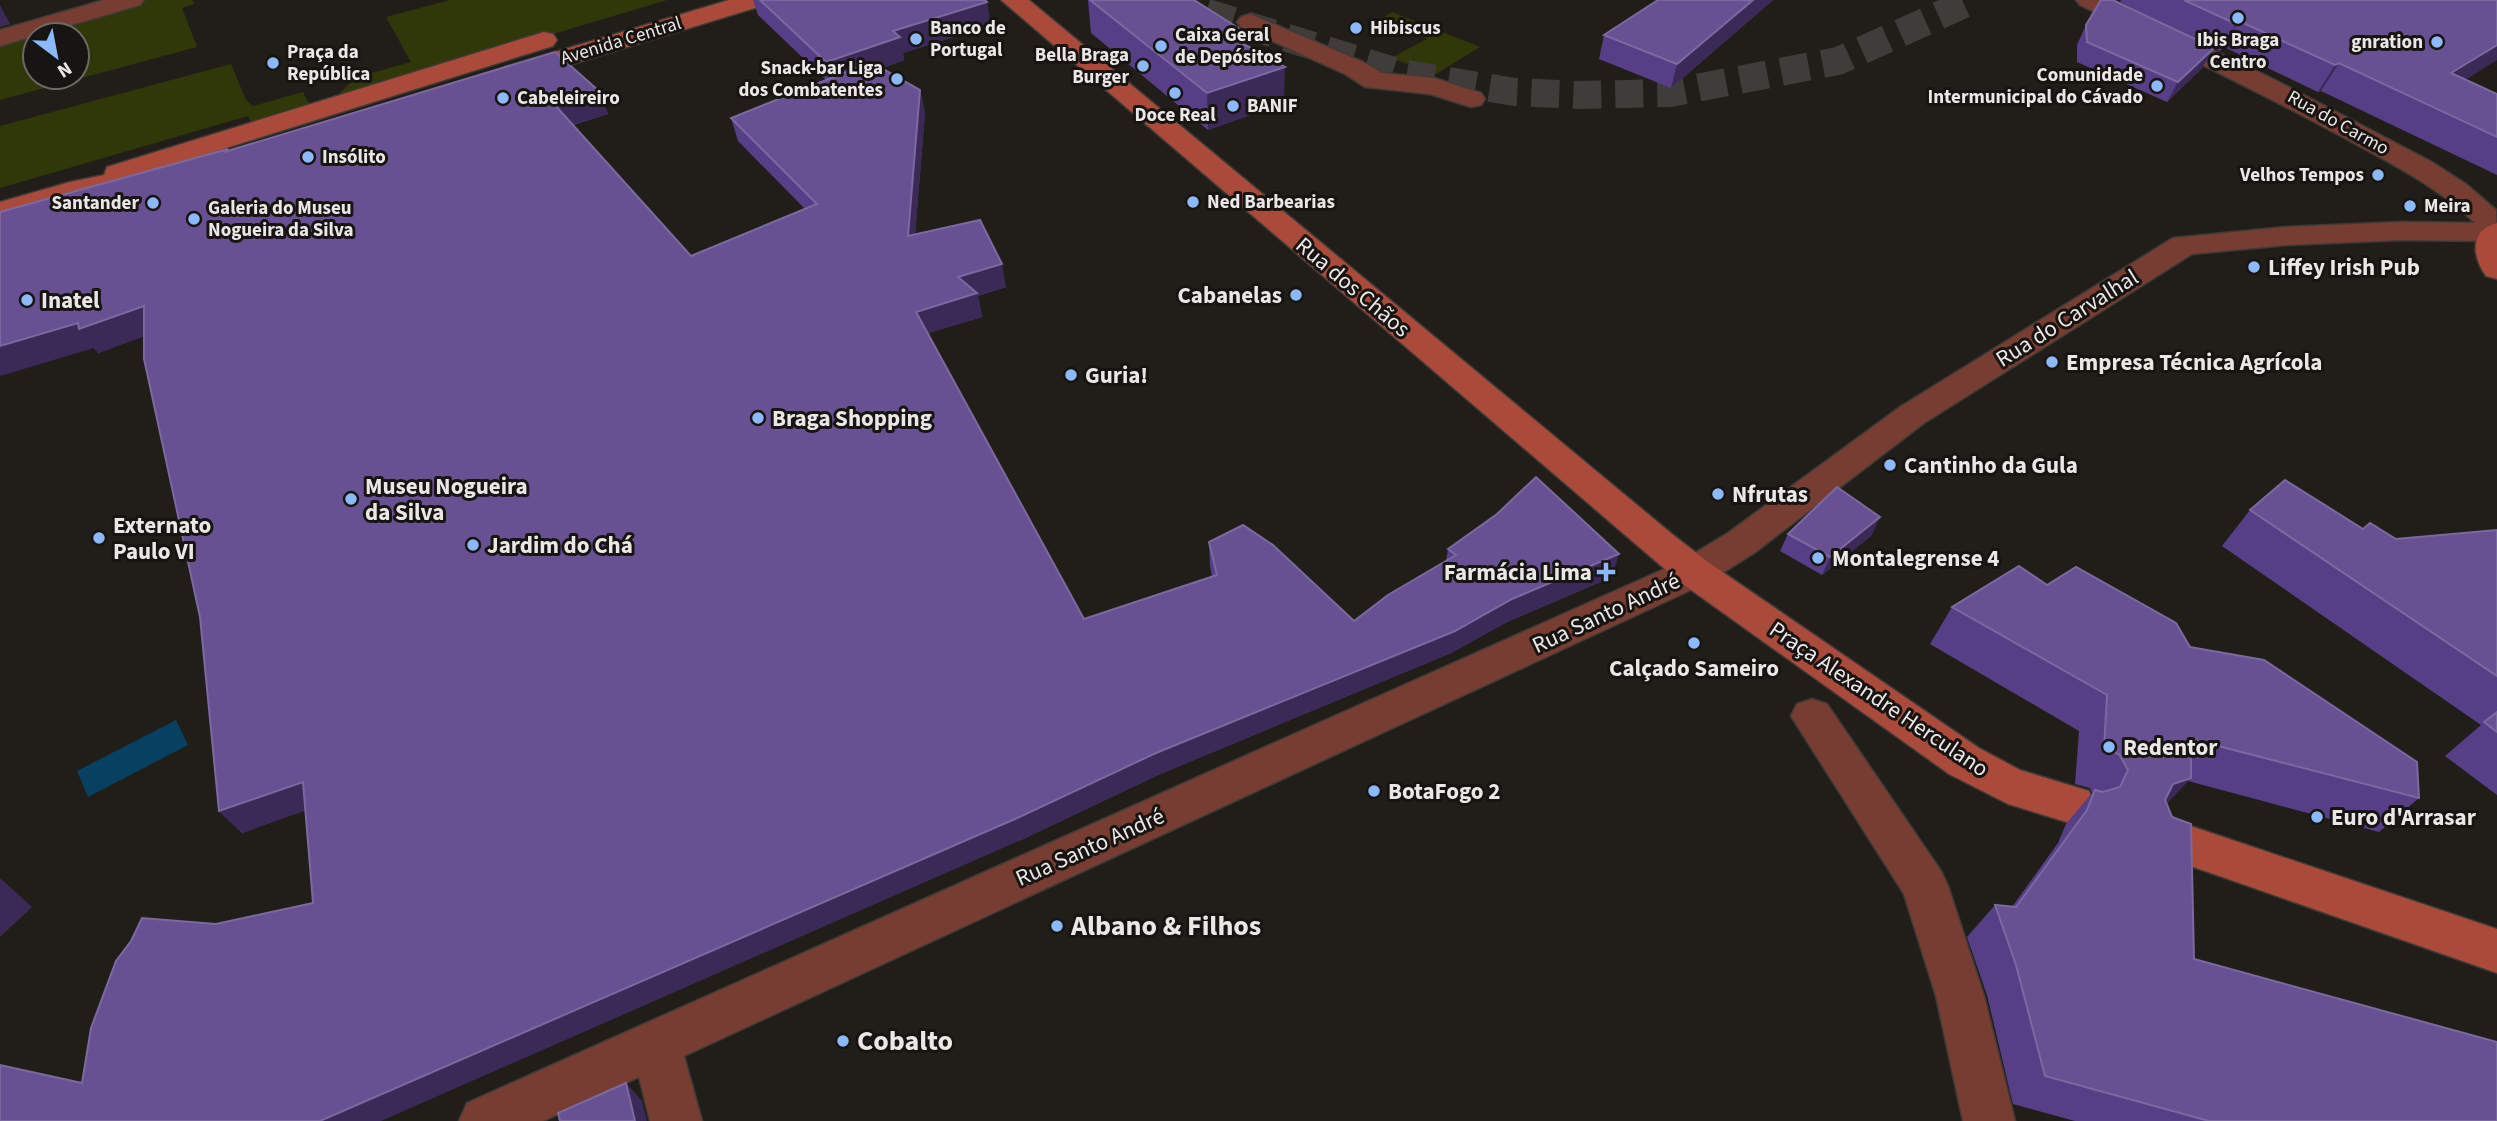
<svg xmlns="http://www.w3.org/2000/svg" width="2497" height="1121" viewBox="0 0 2497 1121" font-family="'Source Sans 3',sans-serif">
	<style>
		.green { fill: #303809; fill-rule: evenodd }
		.water { fill: #074060 }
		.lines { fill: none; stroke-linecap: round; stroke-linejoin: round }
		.secondary-tunnel { stroke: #3f3c39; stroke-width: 28; stroke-dasharray: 28 14; stroke-linecap: butt }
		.street-casing { stroke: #3d3a37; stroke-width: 3 }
		.secondary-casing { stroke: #3d3a37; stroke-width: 3 }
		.street { fill: #773c32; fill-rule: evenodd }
		.secondary { fill: #a94a3a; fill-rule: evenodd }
		.wall { fill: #573f88 }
		.shaded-wall { fill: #3b2a58 }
		.building { fill: #675192; stroke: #7b699f; stroke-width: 2 }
		.poi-dot { fill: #8bb9fc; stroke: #181411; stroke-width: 2.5 }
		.labels { text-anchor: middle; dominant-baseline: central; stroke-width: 6; stroke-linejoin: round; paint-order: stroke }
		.far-poi-label { font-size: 19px; font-weight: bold; fill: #eae8e6; stroke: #181411; text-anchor: start }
		.far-street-label { font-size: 19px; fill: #eae8e6; stroke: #181411 }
		.poi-label { font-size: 23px; font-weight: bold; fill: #eae8e6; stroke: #181411; text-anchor: start }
		.street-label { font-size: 23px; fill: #eae8e6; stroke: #181411 }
		.near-poi-label { font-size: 28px; font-weight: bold; fill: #eae8e6; stroke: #181411; text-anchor: start }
	</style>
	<rect width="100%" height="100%" fill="#211e1a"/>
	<g class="green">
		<path d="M141 0H192L194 4 182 8 197 47 0 100V41ZM35 35H77V77H35Z"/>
		<polygon points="450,0 667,0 252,124 248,116 0,188 0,126 231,64 246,100 253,106 303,92 309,104 336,96 357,77 411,62 386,17"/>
		<polygon points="1392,12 1480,47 1436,74 1391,58 1427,39 1399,24 1391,28 1376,22"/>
	</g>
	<polygon class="water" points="176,720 188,745 88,797 77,771"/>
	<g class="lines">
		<polyline class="secondary-tunnel" points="1166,0 1400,73 1515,92 1581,95 1670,93 1838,61 1973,0"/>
		<defs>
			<g id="street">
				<polygon points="104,0 144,0 140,5 0,46 0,30"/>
				<path d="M2076 0H2109L2273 79 2430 161 2466 184 2496 210 2497 241 2401 240 2286 245 2192 254 1924 423 1754 553 1708 582 684 1056 702 1121H650L639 1077 543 1121H459L467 1103 1680 562 1728 533 1900 407 2173 238 2286 227 2401 222 2475 223C2436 185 2388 162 2341 136 2256 90 2168 48 2080 5Z"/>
				<polygon points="1250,14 1363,62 1382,73 1434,78 1481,93 1485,99 1481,105 1471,107 1430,94 1365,87 1345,74 1241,27 1237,22 1241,17"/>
				<polygon points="1812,699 1827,704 1941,871 1948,886 1984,996 2015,1121 1963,1121 1936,996 1904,894 1791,716 1797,704"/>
			</g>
			<g id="secondary">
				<polygon points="729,0 769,0 765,5 523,79 514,81 505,79 501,73 505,67"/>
				<polygon points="1001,0 1029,0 1672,534 1708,562 1979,748 2020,770 2089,791 2095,805 2089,819 2073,824 2008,804 1949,774 1680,582"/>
				<polygon points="544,32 553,34 557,40 553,46 159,169 165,176 160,182 84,196 0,221 0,202 70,182 104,175 107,167"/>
				<path d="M2497 223V279L2486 276C2472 256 2469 230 2497 223Z"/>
				<polygon points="2158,815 2497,929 2497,973 2142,849 2135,835 2142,821"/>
			</g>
		</defs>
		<use href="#street" class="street-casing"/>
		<use href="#secondary" class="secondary-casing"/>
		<use href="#street" class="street"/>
		<use href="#secondary" class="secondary"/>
	</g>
	<g class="wall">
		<polygon points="753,0 985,0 991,25 903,53 904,60 882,68 920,90 925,113 915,234 1006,287 978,296 982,317 928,333 1084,619 1212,576 1210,566 1209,542 1354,621 1446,561 1448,549 1612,577 1507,622 1451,653 1158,775 1021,840 82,1083 216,924 313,903 305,810 242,833 219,811 200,617 144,336 98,353 94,348 599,91 608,114 573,125 691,256 805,209 738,141 731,118 826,80 758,15"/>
		<polygon points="1088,0 1194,0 1240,29 1240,42 1284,103 1208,130 1091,33"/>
		<polygon points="1658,0 1773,0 1671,88 1599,59 1604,35"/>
		<polygon points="2121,0 2497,0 2465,80 2497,94 2497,175 2321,91 2318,92 2224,47 2220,51 2120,2"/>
		<polygon points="2086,25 2214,48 2202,68 2167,102 2077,62 2077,45"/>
		<polygon points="2250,510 2363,529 2396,539 2497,530 2497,795 2445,756 2481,725 2222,546"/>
		<polygon points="1788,534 1872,535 1822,575 1780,551"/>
		<polygon points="2047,585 2190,647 2419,798 2379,832 2188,781 2166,804 2194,959 2497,1121 2075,1121 2013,1104 1987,995 1967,937 1995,905 2012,907 2058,843 2066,824 2092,793 2090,788 2075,784 2079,731 1930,644 1952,607"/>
	</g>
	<g class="shaded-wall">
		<polygon points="1753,0 1773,0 1671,88 1677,64"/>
		<polygon points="987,2 991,25 903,53 904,60 832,86 826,62 893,31"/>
		<polygon points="0,5 10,24 0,27"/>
		<polygon points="2239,21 2224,47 2220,51 2236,24"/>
		<polygon points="1240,29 1240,65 1224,33"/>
		<polygon points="2497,45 2497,60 2432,101 2451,73"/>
		<polygon points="2214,48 2202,68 2167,102 2178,82"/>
		<polygon points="2339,63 2321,91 2318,92 2335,65"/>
		<polygon points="1285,67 1284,103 1208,130 1207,93"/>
		<polygon points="920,90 925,113 913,259 908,236"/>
		<polygon points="599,91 608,114 564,127 554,104"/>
		<polygon points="1002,264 1006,287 978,296 982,317 922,335 916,312 958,277"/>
		<polygon points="144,306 162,330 98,353 94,348 0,376 0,346 78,323"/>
		<polygon points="1880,517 1872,535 1822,575 1830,557"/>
		<polygon points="1619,554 1612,577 1507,622 1451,653 1158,775 1021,840 381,1121 320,1121 1156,753 1512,599"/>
		<polygon points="2191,778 2158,813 2173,784"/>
		<polygon points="303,782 324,804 242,833 219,811"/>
		<polygon points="0,878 32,907 0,937"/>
		<polygon points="626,1083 642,1101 647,1121 635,1121"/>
	</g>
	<g class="building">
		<polygon points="760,0 985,0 987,2 893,31 900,37 826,62"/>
		<polygon points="1090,0 1194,0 1240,29 1224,33 1285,67 1207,93"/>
		<polygon points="1658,0 1753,0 1677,64 1604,35"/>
		<polygon points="2101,0 2113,0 2214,48 2178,82 2087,42 2086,25"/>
		<polygon points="2184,0 2497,0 2497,45 2451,73 2497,94 2497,137 2339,63 2335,65 2239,21 2236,24"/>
		<polygon points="555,52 599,91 554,104 691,256 817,204 731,118 871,62 920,90 908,236 980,220 1002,264 958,277 977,293 916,312 1084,619 1217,575 1209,542 1243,525 1273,545 1354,621 1388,595 1456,555 1448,549 1497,514 1536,477 1619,554 1512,599 1455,631 1156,753 1015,819 320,1121 0,1121 0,1065 82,1083 91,1028 116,961 131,941 142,918 216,924 313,903 303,782 219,811 200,617 144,359 144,306 79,329 78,323 0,346 0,212 228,149 224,152"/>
		<polygon points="2285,480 2363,529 2370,523 2396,539 2497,530 2497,676 2250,510"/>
		<polygon points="1837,487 1880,517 1830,557 1788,534"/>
		<polygon points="2019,566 2047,585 2076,567 2176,623 2190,647 2264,660 2417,762 2419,798 2191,739 2191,778 2173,784 2165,800 2172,817 2191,824 2194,959 2497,1042 2497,1121 2209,1121 2045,1076 2016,965 1995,905 2016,907 2087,810 2095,790 2103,792 2120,787 2128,770 2119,754 2104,749 2107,695 1952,607"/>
		<polygon points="2497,712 2497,732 2484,722"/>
		<polygon points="626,1083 635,1121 560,1121 558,1113"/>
	</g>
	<g class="poi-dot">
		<circle cx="2238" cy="18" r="7"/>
		<circle cx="1356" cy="28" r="7"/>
		<circle cx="916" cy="39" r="7"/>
		<circle cx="2437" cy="42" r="7"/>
		<circle cx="1161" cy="46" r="7"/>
		<circle cx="273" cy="63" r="7"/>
		<circle cx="1143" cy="66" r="7"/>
		<circle cx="897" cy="79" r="7"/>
		<circle cx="2157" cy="86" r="7"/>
		<circle cx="1175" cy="93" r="7"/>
		<circle cx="503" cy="98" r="7"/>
		<circle cx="1233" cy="106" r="7"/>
		<circle cx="308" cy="157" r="7"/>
		<circle cx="2378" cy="175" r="7"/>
		<circle cx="1193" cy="202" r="7"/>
		<circle cx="153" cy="203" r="7"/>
		<circle cx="2410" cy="206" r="7"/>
		<circle cx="194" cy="219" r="7"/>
		<circle cx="2254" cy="267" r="7"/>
		<circle cx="1296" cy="295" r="7"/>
		<circle cx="27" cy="300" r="7"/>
		<circle cx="2052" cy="362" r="7"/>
		<circle cx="1071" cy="375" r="7"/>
		<circle cx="758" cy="418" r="7"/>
		<circle cx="1890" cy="465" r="7"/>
		<circle cx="1718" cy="494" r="7"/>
		<circle cx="351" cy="499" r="7"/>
		<circle cx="99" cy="538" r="7"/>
		<circle cx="473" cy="545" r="7"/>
		<circle cx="1818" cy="558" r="7"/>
		<path d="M1602.5 561.5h7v7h7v7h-7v7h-7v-7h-7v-7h7z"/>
		<circle cx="1694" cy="643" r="7"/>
		<circle cx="2109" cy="747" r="7"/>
		<circle cx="1374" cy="791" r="7"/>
		<circle cx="2317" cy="817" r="7"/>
		<circle cx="1057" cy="926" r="7"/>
		<circle cx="843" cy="1041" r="7"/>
	</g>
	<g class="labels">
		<g class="far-poi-label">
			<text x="930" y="28">Banco de<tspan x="930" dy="22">Portugal</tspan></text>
			<text x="1370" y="28">Hibiscus</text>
			<text x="1175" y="35">Caixa Geral<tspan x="1175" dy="22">de Depósitos</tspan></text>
			<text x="2238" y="40" text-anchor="middle">Ibis Braga<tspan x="2238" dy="22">Centro</tspan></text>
			<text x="2423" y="42" text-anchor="end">gnration</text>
			<text x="287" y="52">Praça da<tspan x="287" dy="22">República</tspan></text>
			<text x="1129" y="55" text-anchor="end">Bella Braga<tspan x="1129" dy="22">Burger</tspan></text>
			<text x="883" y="68" text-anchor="end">Snack-bar Liga<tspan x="883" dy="22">dos Combatentes</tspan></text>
			<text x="2143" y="75" text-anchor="end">Comunidade<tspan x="2143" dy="22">Intermunicipal do Cávado</tspan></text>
			<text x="517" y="98">Cabeleireiro</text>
			<text x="1247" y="106">BANIF</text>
			<text x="1175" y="115" text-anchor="middle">Doce Real</text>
			<text x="322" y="157">Insólito</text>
			<text x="2364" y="175" text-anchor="end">Velhos Tempos</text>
			<text x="1207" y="202">Ned Barbearias</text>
			<text x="139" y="203" text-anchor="end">Santander</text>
			<text x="2424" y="206">Meira</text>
			<text x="208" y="208">Galeria do Museu<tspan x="208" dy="22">Nogueira da Silva</tspan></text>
		</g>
		<g class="far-street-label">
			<text transform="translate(621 41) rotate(-17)">Avenida Central</text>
			<text transform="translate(2338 123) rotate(29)">Rua do Carmo</text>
		</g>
		<g class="poi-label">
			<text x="2268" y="267">Liffey Irish Pub</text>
			<text x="1282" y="295" text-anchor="end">Cabanelas</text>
			<text x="41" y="300">Inatel</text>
			<text x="2066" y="362">Empresa Técnica Agrícola</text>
			<text x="1085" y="375">Guria!</text>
			<text x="772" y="418">Braga Shopping</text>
			<text x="1904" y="465">Cantinho da Gula</text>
			<text x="365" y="486">Museu Nogueira<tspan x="365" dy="26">da Silva</tspan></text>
			<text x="1732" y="494">Nfrutas</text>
			<text x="113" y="525">Externato<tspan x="113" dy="26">Paulo VI</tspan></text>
			<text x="487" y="545">Jardim do Chá</text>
			<text x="1832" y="558">Montalegrense 4</text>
			<text x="1592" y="572" text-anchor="end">Farmácia Lima</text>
			<text x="1694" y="668" text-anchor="middle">Calçado Sameiro</text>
			<text x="2123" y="747">Redentor</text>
			<text x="1388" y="791">BotaFogo 2</text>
			<text x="2331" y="817">Euro d'Arrasar</text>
		</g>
		<g class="street-label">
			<text transform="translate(1353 287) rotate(40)">Rua dos Chãos</text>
			<text transform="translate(2067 318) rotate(-32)">Rua do Carvalhal</text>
			<text transform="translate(1606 613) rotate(-25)">Rua Santo André</text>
			<text transform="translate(1879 699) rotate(34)">Praça Alexandre Herculano</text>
			<text transform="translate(1090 847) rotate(-24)">Rua Santo André</text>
		</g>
		<g class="near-poi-label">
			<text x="1071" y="926">Albano &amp; Filhos</text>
			<text x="857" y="1041">Cobalto</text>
		</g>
	</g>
	<g transform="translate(56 56) rotate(148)"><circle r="33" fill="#181411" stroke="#6c6966" stroke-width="2"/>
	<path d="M0-5L12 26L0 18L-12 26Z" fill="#8bb9fc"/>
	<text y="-10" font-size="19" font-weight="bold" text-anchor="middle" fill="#eae8e6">N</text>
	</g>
</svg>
